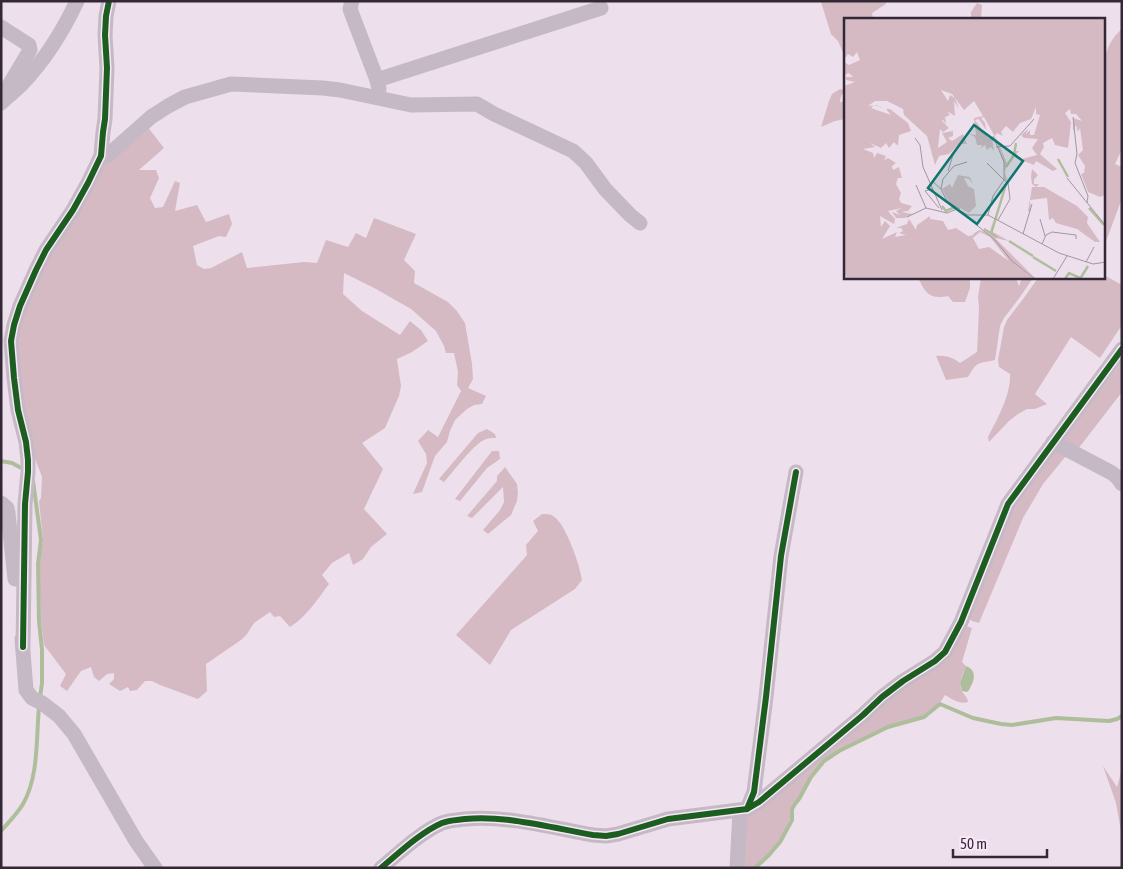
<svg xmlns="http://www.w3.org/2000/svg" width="1123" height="869" viewBox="0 0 1123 869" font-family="'Asap Condensed',sans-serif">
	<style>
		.green { fill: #d5bac3 }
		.water { fill: #aebe9c }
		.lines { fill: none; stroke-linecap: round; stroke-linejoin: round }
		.stream { stroke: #aebe9c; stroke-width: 4 }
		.minor { stroke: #c5b9c6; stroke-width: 15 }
		.cycleway-casing { stroke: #f9e7f9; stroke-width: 9 }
		.cycleway { stroke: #1b5e20; stroke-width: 6 }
		.inset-river { fill: none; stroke: #aebe9c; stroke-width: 2.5 }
		.inset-road { fill: none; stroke: #a396a3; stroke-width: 1 }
		.view { fill: #0f766e; fill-opacity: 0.15; stroke: #0f766e; stroke-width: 2.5 }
		.inset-edge { fill: none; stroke: #332836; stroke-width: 2.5 }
	</style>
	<rect width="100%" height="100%" fill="#ede0ec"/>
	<g class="green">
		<polygon points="809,1 885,1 886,4 872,13 873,19 846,19 845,57 838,41 831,34 821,2"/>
		<polygon points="977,3 982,5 981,19 971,19 971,12"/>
		<path d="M1122 29V149L1115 164 1122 167V198L1104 247V60C1107 48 1112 37 1122 29Z"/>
		<polygon points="840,89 845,90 841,96 840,102 845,102 845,119 835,121 821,127 829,101 832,94"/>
		<path d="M147 126 164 148 139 170H156L159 178 150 198 155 208 163 207 175 181 180 183 175 211 197 205 206 222 229 214 232 224 226 237 219 236 193 246 197 265 204 269 211 268 242 252 247 268 304 262 317 263 326 240 348 247 356 233 366 238 374 218 416 234 404 260 415 271 414 283 448 302 457 311 465 323 472 364 473 379 468 388 486 396 482 404 474 405 467 409 455 420 450 431 447 442 435 456 422 492 413 494 427 463 426 454 418 441 428 430 438 437 461 391 457 385 458 372 454 353H446L444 346 436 331 411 309 376 289 344 273 343 294 362 311 400 335 410 321 421 330 428 341 412 352 397 359 401 386 399 396 385 428 362 443 383 469 364 509 387 534 371 547 363 559 353 565 349 553 332 563 322 575 329 584C317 600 307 616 290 627L280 616 274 617 270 612 254 623 247 634 241 640 206 664 207 691 198 699 160 685 152 681H145L137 690 130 691 128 687 120 691 109 684 114 679V673L107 674 99 681 94 677 91 667 81 671 67 691 60 686 66 674 44 645 41 620 39 563 43 540 39 501 41 498 42 477 28 440 15 340 30 288 106 162Z"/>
		<path d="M1104 275 1122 285V325L1100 358 1071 337 1035 394 1047 404 1035 409H1027L1018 414 1009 421 989 442 988 437C997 419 1011 395 1010 374L999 367 998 360 1004 327 1007 320 1023 299 1038 278H1104Z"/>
		<path d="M918 278H970V288L965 302H953L948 296C929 300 926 293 918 278Z"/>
		<path d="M981 278H1016L1019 286 1022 278H1033L1020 297 1004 318 1000 326 995 360C978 364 978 360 968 377L946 380 936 356C946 355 952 357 960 363L977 352 979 308 978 297Z"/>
		<polygon points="1122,362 1122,392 1078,449 1060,444"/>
		<path d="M487 429 495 434 496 438C492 438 488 438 484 440 472 446 454 471 444 482L439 479 478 433Z"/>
		<polygon points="492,451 499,451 500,459 487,468 460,501 455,499"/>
		<polygon points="1050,451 1057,452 1066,456 1043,484 1023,518 979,623 972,621 969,618 1008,516"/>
		<polygon points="505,467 517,484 518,493 517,501 511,515 488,534 483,530 500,510 504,502 503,487 472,518 467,516 497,481 497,476"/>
		<path d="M542 514C545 514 551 514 553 516 566 523 580 566 582 580L575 589 511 630 490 665 456 635 527 555 526 545 538 531 533 521Z"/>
		<path d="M963 625 972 628 962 662 966 666C963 674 958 682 962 691 964 695 967 696 968 702 960 705 952 699 945 695L940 703 923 716 888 726 838 750 823 760 810 777 794 804 791 809 790 819 779 842 768 855 755 867 752 868H740L745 817 886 698Z"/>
		<polygon points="1103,766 1117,787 1122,769 1122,837 1116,803"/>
	</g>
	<path class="water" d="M966 666C978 671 974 681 969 690L967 692 962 691 960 683Z"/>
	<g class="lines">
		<g class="stream">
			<polyline points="1,461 12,463 25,470"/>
			<polyline points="33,481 41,540 38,564 39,621 42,650 42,683 40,698"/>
			<path d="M1 831C9 822 17 814 23 804 39 776 36 738 39 707"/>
			<polyline points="755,868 769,855 780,842 792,820 792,809 795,804 799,799 811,777 824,761 839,751 888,727 924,717 940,704 973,718 1001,724 1012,725 1056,718 1109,721 1117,719 1122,716"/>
		</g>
		<g class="minor">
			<polyline points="352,1 350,9 377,80 379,89"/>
			<polyline points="1,27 29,45 30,50 5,92"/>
			<polyline points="377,80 601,8"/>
			<path d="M1 103C7 97 15 91 21 85 44 61 63 31 77 1"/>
			<polyline points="101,156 107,156 151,117 168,106 185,97 231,84 323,88 340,90 411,105 477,104 494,114 573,151 586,163 605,189 630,215 640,223"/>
			<polyline points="1053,442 1112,473 1118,478 1122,484"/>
			<polyline points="1,503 7,508 8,513 15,579"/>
			<polyline points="22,639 26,690 32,698 42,703 59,716 74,734 136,841 155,868"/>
			<polyline points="23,647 25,504 28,472 28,460 26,442 18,410 14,378 11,341 14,325 20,306 36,270 46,250 73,210 88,183 101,156 103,132 105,119 107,68 105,35 106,16 109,1"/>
			<polyline points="747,809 759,802 863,715 882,697 903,681 935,661 945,652 961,622 1008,504 1122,349"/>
			<path d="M381 868C399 853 421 832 442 823 449 820 458 820 465 819 506 815 553 828 593 835L606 836 618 834 668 819 747 809 754 792 766 697 781 556 796 472"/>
			<polyline points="737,868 740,811"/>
		</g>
		<defs>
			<g id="cycleway">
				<polyline points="23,647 25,504 28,472 28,460 26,442 18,410 14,378 11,341 14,325 20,306 36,270 46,250 73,210 88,183 101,156 103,132 105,119 107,68 105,35 106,16 109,1"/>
				<polyline points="747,809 759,802 863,715 882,697 903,681 935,661 945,652 961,622 1008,504 1122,349"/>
				<path d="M381 868C399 853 421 832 442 823 449 820 458 820 465 819 506 815 553 828 593 835L606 836 618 834 668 819 747 809 754 792 766 697 781 556 796 472"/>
			</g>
		</defs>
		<use href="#cycleway" class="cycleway-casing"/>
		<use href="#cycleway" class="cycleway"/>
	</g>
	<g transform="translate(844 18)">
		<rect width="261" height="261" fill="#ede0ec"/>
		<path d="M0 0H261V177L256 179 244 174 237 156 240 155 241 148 234 137 239 132 236 110 234 114 232 107 229 113V100L238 103 232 96H227L226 91 221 95 227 104 224 130 211 127 208 120 199 125 200 129 196 136 213 151 209 153 192 143 190 147 172 140 170 136 171 133H175L172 137 178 141 193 137 188 130 194 121 180 120 177 117 184 111 182 116 186 112V117H190L196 97 192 96V89L187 101 176 105 169 114 162 108 157 114 159 118 153 115 151 118 163 145 161 155 164 163 161 162 160 144 150 117 140 99 137 100 141 105 142 112 135 101 131 102 144 120 148 119 150 133 147 129 143 132 141 127 137 130 138 127H133L131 119 125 116 132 117 130 100 139 98 130 83 120 92 108 76 97 72 104 83 106 77 111 80 115 91 110 83 111 98 103 93 106 97 101 99 102 106 98 101V103L105 110 99 114 96 111 94 130 103 124 98 115 109 113V118L104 120 108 123 119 116 123 126H115L105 136 95 138 91 147 83 118 60 97 59 91 43 83H31L24 88 32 87 39 90 30 87 27 90 47 97 42 91H46L64 105 67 113 55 117 54 128 50 124 45 130 42 125 37 130 26 125 31 129 19 131 29 135 30 140 33 135 42 138 40 142 44 140 52 145 48 148 49 152 55 149 58 160H54L52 166 57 175 55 181 57 185 68 188 64 193 57 194 69 196 61 200H52L48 194 56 197 52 193 58 190 44 193 51 201 50 206 36 198 37 209 41 203 46 208 38 221 53 214 51 219 62 217 55 215 59 213 57 210H52L63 206 65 201 72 212 73 207 86 198V201L99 203 104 212 112 210 124 218 130 217 125 214 129 216 135 212 147 216 146 213 150 200 147 213 165 223 151 220 192 261 166 241 190 261H1L3 257 0 260V68L11 64 2 62V59H9L5 55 0 57V44L5 47 16 42 13 34 9 39 4 36 0 42ZM136 214 146 219 165 243 145 229 135 231 129 220ZM188 151 194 157 190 162V166H195L192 169H200L233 188 244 199 243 205 256 224H251L233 211 212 205 209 200 205 202 203 180 186 182 187 193H184L188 169H192L188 166 187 159ZM114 157 126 159 129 167 125 161 120 160 124 168 130 171 131 179 132 188 125 195 105 184 98 171 106 166 108 170Z" fill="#d5bac3" fill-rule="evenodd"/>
		<path class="inset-river" d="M214 141 224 159M162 149 170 137 172 125M98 188 102 193 111 189M245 190 260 207M140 211 153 219M147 216 162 166M165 223 189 238M189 239 212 253M221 261 225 255 236 260M236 261 244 248"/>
		<path class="inset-road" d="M229 99 233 136 231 145 244 178 243 185M149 118 160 144V162M71 120 76 127 79 149 98 192M152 129 166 128 190 101M143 145 160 162 149 178 144 197M104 153 109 137M223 160 262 208M88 163 97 171 103 183 116 191M72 167 82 190M97 171 99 161 110 148 123 144M90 174 88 171 81 173 95 190M119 196 151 222 168 243 191 261M63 199 82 190 103 195 113 191 124 197H144L215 235 249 246 262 244M196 201 201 218M154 202 166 181 164 165 160 162M179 216 188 186M198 226 202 217 208 214 232 217V221M242 244 250 229M209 261 223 238"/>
		<path class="view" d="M130 107 179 143 133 206 84 170Z"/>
		<rect width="261" height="261" class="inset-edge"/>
	</g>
	<rect width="1123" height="869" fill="none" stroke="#332836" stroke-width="5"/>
	<path d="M953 849v8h94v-8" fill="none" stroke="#332836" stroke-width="2.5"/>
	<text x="960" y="849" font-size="15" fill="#332836" stroke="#f9e7f9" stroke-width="4" paint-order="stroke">50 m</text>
</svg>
